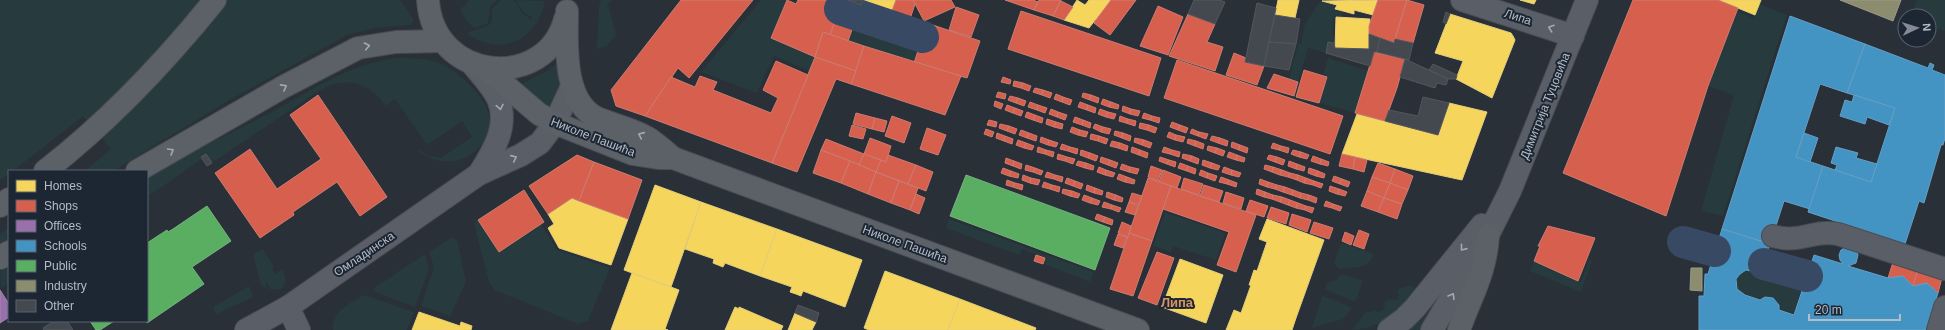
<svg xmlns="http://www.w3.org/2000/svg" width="1945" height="330" viewBox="0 0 1945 330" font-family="Arial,sans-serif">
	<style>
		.green { fill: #273a3e }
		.homes { fill: #f6d55c; stroke: #e2ce7d }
		.shops { fill: #d6604d; stroke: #cc7c72 }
		.offices { fill: #9970ab; stroke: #a187b4 }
		.schools { fill: #4393c3; stroke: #659fc5 }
		.public { fill: #5aae61; stroke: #75b280 }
		.industry { fill: #8c8c6e; stroke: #989a89 }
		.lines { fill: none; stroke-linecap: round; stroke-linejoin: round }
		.canal { stroke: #384963; stroke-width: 32 }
		.building { fill: #444950; stroke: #52575f }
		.minor-casing { stroke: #484c53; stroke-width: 24 }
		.major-casing { stroke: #484c55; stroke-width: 24 }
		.minor { stroke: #5a5e66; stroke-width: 22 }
		.major { stroke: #5c6168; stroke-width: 22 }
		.oneway { stroke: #a2a9b5 }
		.oneway2 { stroke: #a2aab6 }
		.labels { text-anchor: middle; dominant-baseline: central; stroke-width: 4; stroke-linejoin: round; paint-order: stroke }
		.street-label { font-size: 12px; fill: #b4bcc9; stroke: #1d2633 }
		.neighbourhood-label { font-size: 13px; font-weight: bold; fill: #d59563; stroke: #1d2633 }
	</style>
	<rect width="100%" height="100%" fill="#2a3038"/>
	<g class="green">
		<polygon points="0,0 400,0 410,14 414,21 410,25 375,28 347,35 226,102 113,171 85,171 111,149 83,116 13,171 9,171 9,174 0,180"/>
		<polygon points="468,0 497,0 490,6 488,23 474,28 466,20 460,8 465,6"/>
		<path d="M501 0H513L518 4 522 13 532 20V17L524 13 516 0 545 1C537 41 500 58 467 33L489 25 492 21V8L498 4Z"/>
		<polygon points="601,0 612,0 608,5 616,35 607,46 597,49 599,7"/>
		<polygon points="761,0 787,0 771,38 815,57 810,71 774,56 757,93 701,72"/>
		<polygon points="1321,0 1322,2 1335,5 1334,10 1343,12 1342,16 1334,16 1333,43 1328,43 1326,53 1308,48 1298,82 1289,79 1298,44 1301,44 1305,24"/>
		<polygon points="1917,0 1945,0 1945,31 1929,25 1929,16 1910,16"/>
		<polygon points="1759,4 1787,15 1723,216 1701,211 1734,95 1708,86 1737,11 1753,18"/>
		<polygon points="853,27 919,47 914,63 848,41"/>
		<path d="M396 58C409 58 421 58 433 61 456 68 491 98 490 124 490 130 487 135 484 141 469 165 440 168 418 151L420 149 426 155 441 158 472 137 462 121 427 145 395 99 386 106C369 82 346 76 320 90L207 166 202 159 147 197V178C185 154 226 136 266 115 310 92 345 65 396 58Z"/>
		<polygon points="1328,58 1368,71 1355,113 1319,103 1327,77 1323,76"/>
		<path d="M556 64 559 67C561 80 557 99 549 109L523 87V83L547 71Z"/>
		<polygon points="1165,212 1225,233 1216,260 1173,246 1171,252 1153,246"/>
		<polygon points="949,219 1094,272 1090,282 1044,264 1046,258 1022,249 1019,255 946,228"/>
		<polygon points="478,220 499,252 541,224 557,250 610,268 588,321 578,324 495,290 489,282 474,223"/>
		<polygon points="9,227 9,239 0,245 0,234"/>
		<polygon points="452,237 457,240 466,282 450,316 421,306 434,267 429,252"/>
		<path d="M1341 243 1374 254C1369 270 1353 267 1339 269L1334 263Z"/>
		<path d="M263 249 274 267 272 269 275 274 282 269C286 276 287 283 281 289L271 290 266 282 265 283 268 289 261 285 253 254Z"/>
		<polygon points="425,254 429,269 415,307 375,292 373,289"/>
		<polygon points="1589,260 1592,261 1581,292 1530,271 1534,261 1581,282"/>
		<polygon points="9,266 9,284 1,288 0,271"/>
		<path d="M1750 270 1804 285 1794 315 1779 310V305L1773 298 1765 297 1760 300C1753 298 1743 296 1738 291 1730 281 1741 271 1750 270Z"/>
		<polygon points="1340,275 1347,275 1363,281 1356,300 1353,301 1325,289 1327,283 1336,280"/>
		<path d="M1409 285 1418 289C1399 313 1384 327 1352 330L1365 313 1375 310 1377 312 1382 311 1385 307 1384 303 1389 299 1397 300 1399 296 1397 290Z"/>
		<polygon points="1446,285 1421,330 1406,330"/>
		<polygon points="249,286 253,297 216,314 213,307"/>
		<path d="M364 295 414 312 407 330H333C332 311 350 303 364 295Z"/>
		<polygon points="1324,296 1351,307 1351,309 1343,319 1312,328 1322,297"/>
	</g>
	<g class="homes">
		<polygon points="863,0 896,0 892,12"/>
		<polygon points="1077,0 1085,5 1089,0 1111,0 1089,28 1064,20"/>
		<polygon points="1278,0 1299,0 1295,18 1275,15"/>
		<polygon points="1378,0 1373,15 1354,10 1354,14 1343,11 1335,9 1337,5 1322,1"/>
		<polygon points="1520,0 1536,0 1534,4"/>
		<polygon points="1718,0 1761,0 1755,15"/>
		<polygon points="1450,14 1511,33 1513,36 1515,40 1492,98 1456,79 1463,61 1435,53"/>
		<polygon points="1336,17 1370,19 1369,49 1335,48"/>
		<polygon points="1449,103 1487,112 1462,180 1342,154 1357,114 1438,135"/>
		<polygon points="655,185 701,202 671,287 624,270"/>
		<polygon points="572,198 628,219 611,265 559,248 548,228 554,224 548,214"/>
		<polygon points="701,202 777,229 760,276 725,263 723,267 713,263 714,259 685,249"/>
		<polygon points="1267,219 1324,240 1296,318 1292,330 1226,330 1234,310 1241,313 1251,285 1249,285 1254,270 1257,271 1267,242 1259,239"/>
		<polygon points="777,229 862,260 845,307 803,291 801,296 796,294 790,292 792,287 760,276"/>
		<polygon points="1180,259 1223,275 1206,323 1162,307"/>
		<polygon points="885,271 960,299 948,330 869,330 864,328"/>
		<polygon points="632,273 679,290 665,329 668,330 611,330"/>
		<polygon points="960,299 1036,328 1035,330 948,330"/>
		<polygon points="735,307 739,309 739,307 783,326 781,330 725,330"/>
		<polygon points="419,312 460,326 461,322 472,326 471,330 412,330"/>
		<polygon points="795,313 816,322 812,330 788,330"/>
	</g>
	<g class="shops">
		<polygon points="681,0 753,0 689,78 678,68 645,116 616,106 611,90"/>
		<polygon points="787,0 796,4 798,0 843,0 830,35 823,32 815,57 771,38"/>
		<polygon points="896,0 913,0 915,4 909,22 890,16"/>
		<polygon points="913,0 951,0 955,7 924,21"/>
		<polygon points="1005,0 1033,0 1038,2 1034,10"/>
		<polygon points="1039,0 1061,0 1053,16 1034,10"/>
		<polygon points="1111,0 1136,0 1110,35 1094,23"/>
		<polygon points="1378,0 1407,0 1394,43 1369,34 1369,26"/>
		<polygon points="1407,0 1424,5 1413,43 1395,39"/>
		<polygon points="1633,0 1718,0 1738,8 1708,86 1666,216 1563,173"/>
		<polygon points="1061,1 1073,7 1064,20 1053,16"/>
		<polygon points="1158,6 1183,17 1168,55 1140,46"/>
		<polygon points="956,7 979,15 971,37 949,30"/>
		<polygon points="1021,11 1161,58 1149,96 1008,49"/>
		<polygon points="1188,14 1215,24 1207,42 1223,47 1215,71 1169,56"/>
		<polygon points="835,21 853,27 848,41 830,35"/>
		<polygon points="927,23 980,41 967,78 914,63"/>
		<polygon points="823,32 864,46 856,71 815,57"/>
		<polygon points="864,46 961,76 945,115 851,84"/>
		<polygon points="1374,52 1405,59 1397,88 1385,121 1355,113"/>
		<polygon points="1234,53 1246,58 1245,62 1264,66 1257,85 1226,75"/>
		<polygon points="815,57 856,71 851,84 836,79 797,172 772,163"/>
		<polygon points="1177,60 1343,116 1330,154 1164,98"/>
		<polygon points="776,61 808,75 772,163 645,116 671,77 695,87 700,76 717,82 713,90 771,113 778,98 763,90"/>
		<polygon points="1304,70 1327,77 1319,103 1296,97"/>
		<polygon points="1274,74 1298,82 1294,96 1267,88"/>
		<polygon points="1003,77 1011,80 1010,84 1001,82"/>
		<polygon points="1014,81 1023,83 1021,88 1013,86"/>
		<polygon points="1023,83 1031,86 1029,91 1021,88"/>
		<polygon points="1035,88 1043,90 1042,95 1033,92"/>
		<polygon points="1043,90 1052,93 1050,98 1042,95"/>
		<polygon points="998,92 1006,94 1005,99 996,97"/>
		<polygon points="1083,93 1091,95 1090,100 1082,97"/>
		<polygon points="1056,94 1063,97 1062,102 1054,99"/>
		<polygon points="318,95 387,197 360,216 337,182 293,212 294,215 260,238 215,173 250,149 277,189 321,159 290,115"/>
		<polygon points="1091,95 1099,98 1098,103 1090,100"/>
		<polygon points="1010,96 1018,98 1016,103 1008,100"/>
		<polygon points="1063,97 1072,100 1070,105 1062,102"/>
		<polygon points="1018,98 1026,101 1024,106 1016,103"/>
		<polygon points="1103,99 1111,102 1109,107 1101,104"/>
		<polygon points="995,101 1003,104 1001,109 994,106"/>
		<polygon points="1030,102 1038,105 1037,110 1028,107"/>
		<polygon points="1080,102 1088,105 1087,110 1078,107"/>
		<polygon points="1111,102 1119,105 1118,109 1109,107"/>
		<polygon points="1007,105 1015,108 1013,113 1005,110"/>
		<polygon points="1038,105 1047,108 1045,113 1037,110"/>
		<polygon points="1088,105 1096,108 1095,113 1087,110"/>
		<polygon points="1123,106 1131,109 1130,114 1122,111"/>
		<polygon points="1015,108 1023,111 1021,116 1013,113"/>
		<polygon points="1051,109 1058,112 1057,117 1049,114"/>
		<polygon points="1100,109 1108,112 1106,117 1098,114"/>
		<polygon points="1131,109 1140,111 1138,116 1130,114"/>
		<polygon points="1027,112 1035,115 1033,120 1025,117"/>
		<polygon points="1058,112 1067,115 1065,120 1057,117"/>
		<polygon points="1108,112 1116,114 1114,119 1106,117"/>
		<polygon points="856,113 875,118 872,129 853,124"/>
		<polygon points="1144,113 1152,116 1150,120 1142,118"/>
		<polygon points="1035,115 1043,118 1042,123 1033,120"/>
		<polygon points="892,116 911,123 904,143 885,136"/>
		<polygon points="1120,116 1128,119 1126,123 1119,121"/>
		<polygon points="1152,116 1160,118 1159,123 1150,120"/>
		<polygon points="1075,117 1083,120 1082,125 1073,122"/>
		<polygon points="875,118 887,121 884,132 872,129"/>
		<polygon points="1047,119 1056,122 1054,127 1046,124"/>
		<polygon points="1128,119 1136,121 1135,126 1126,123"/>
		<polygon points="989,120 997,122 996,127 987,125"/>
		<polygon points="1083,120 1091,123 1090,128 1082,125"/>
		<polygon points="1056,122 1063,124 1062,129 1054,127"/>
		<polygon points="1172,122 1180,125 1178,130 1170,127"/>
		<polygon points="1140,123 1149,125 1147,130 1139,128"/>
		<polygon points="1000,124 1009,126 1007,131 999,128"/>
		<polygon points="1095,124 1103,127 1101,132 1093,128"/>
		<polygon points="852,125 866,129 863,139 849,136"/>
		<polygon points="1149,125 1157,128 1155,133 1147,130"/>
		<polygon points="1180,125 1188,128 1186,133 1178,130"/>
		<polygon points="1009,126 1017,129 1015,134 1007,131"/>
		<polygon points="1072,127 1080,130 1078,135 1070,132"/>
		<polygon points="1103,127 1111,129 1109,134 1101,132"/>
		<polygon points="927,128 946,135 938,155 920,149"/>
		<polygon points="986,129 994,132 992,137 984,134"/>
		<polygon points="1192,129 1199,132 1198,136 1190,133"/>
		<polygon points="1021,130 1029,133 1027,138 1019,135"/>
		<polygon points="1080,130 1088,132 1086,137 1078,135"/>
		<polygon points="1115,131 1123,133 1122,138 1114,135"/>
		<polygon points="1169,132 1176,135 1175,140 1167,137"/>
		<polygon points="1199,132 1208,134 1206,139 1198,136"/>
		<polygon points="997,133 1005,136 1004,141 996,138"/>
		<polygon points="1029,133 1037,136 1036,141 1027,138"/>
		<polygon points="1123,133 1131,136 1130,141 1122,138"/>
		<polygon points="1091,134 1099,136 1098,141 1090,139"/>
		<polygon points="1176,135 1185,137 1183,142 1175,140"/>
		<polygon points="1005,136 1013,139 1012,144 1004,141"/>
		<polygon points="1099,136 1108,139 1106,144 1098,141"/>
		<polygon points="1212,136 1220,138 1218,143 1210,140"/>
		<polygon points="1041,137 1049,140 1048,145 1040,142"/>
		<polygon points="870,138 891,146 886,162 864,154"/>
		<polygon points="1135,138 1144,140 1142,145 1134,142"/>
		<polygon points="1220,138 1228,141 1227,146 1218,143"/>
		<polygon points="826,139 864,154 859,165 821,150"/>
		<polygon points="1188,139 1196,141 1195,146 1187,143"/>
		<polygon points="1018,140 1026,143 1024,148 1016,145"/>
		<polygon points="1049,140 1058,143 1056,147 1048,145"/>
		<polygon points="1144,140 1152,143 1150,148 1142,145"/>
		<polygon points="1112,141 1120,143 1118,148 1110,146"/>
		<polygon points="1196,141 1204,144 1203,149 1195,146"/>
		<polygon points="1232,142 1240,145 1239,150 1231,147"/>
		<polygon points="1026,143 1034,146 1032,150 1024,148"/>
		<polygon points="1120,143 1128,146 1127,151 1118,148"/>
		<polygon points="1273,143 1281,146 1279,150 1271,148"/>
		<polygon points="1062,144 1070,147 1068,151 1060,149"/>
		<polygon points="1240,145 1248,148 1247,153 1239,150"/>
		<polygon points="1208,146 1217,148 1215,153 1207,150"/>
		<polygon points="1281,146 1289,148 1288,153 1279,150"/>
		<polygon points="1038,147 1046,150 1045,154 1037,152"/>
		<polygon points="1070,147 1078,149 1077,154 1068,151"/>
		<polygon points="1132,147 1140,150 1139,155 1131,152"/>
		<polygon points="1164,147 1172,150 1170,154 1162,152"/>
		<polygon points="1217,148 1225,151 1223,156 1215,153"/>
		<polygon points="821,150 850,161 841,183 813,173"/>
		<polygon points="1046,150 1054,152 1053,157 1045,154"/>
		<polygon points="1081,150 1090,153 1088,158 1080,155"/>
		<polygon points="1140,150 1148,153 1147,158 1139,155"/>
		<polygon points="1172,150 1180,152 1179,157 1170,154"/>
		<polygon points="1293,150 1301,152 1299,157 1291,154"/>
		<polygon points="1229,152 1237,155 1236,160 1227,157"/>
		<polygon points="1301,152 1309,155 1307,159 1299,157"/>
		<polygon points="1090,153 1098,156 1096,161 1088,158"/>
		<polygon points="864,154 881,160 876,172 859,165"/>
		<polygon points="1058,154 1067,157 1065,161 1057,159"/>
		<polygon points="1183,154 1192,156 1190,161 1182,158"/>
		<polygon points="1342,154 1355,157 1353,169 1339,166"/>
		<polygon points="577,155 594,162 579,201 572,198 548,214 529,186"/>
		<polygon points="888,155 916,165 908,184 876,172 881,160 886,162"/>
		<polygon points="1237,155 1245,158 1244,162 1236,160"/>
		<polygon points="1269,155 1277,157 1275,162 1267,159"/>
		<polygon points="1192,156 1199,159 1198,164 1190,161"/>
		<polygon points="1313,156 1321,159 1320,164 1311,161"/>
		<polygon points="1067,157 1075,159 1073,164 1065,161"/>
		<polygon points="1101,157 1110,160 1108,165 1100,162"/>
		<polygon points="1160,157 1169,160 1167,164 1159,161"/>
		<polygon points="1277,157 1285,160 1283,165 1275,162"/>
		<polygon points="1355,157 1367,160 1364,172 1353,169"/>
		<polygon points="1006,158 1014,161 1013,166 1005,163"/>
		<polygon points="1321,159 1329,162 1328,166 1320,164"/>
		<polygon points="1110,160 1118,163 1116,168 1108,165"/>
		<polygon points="1169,160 1176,162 1175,167 1167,164"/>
		<polygon points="1203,160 1212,163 1210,168 1202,165"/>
		<polygon points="850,161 876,172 868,194 841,183"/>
		<polygon points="1014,161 1022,164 1021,169 1013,166"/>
		<polygon points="1078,161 1086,163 1085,168 1076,165"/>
		<polygon points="1289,161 1297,164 1296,169 1288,166"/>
		<polygon points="594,162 642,180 628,219 579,201"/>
		<polygon points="1086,163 1094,166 1093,170 1085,168"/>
		<polygon points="1180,163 1188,166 1187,171 1178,168"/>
		<polygon points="1212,163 1220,166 1218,170 1210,168"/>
		<polygon points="1378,163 1395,169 1390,183 1372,177"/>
		<polygon points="1122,164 1130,167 1129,172 1120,169"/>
		<polygon points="1297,164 1305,167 1304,171 1296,169"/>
		<polygon points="916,165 933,172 926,191 908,184"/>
		<polygon points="1026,165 1035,168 1033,172 1025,170"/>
		<polygon points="1265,165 1273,167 1272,172 1264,169"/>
		<polygon points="1151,166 1162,170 1158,181 1148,177"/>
		<polygon points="1188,166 1196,169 1195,174 1187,171"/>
		<polygon points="1099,167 1106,170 1105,175 1097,172"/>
		<polygon points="1130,167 1139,169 1137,174 1129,172"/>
		<polygon points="1224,167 1232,170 1231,175 1222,172"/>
		<polygon points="1273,167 1282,170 1280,175 1272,172"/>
		<polygon points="1003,168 1011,171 1009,176 1001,173"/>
		<polygon points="1035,168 1043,171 1041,175 1033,172"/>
		<polygon points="1309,168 1318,171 1316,176 1308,173"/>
		<polygon points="1395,169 1413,176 1408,190 1390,183"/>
		<polygon points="1106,170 1115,173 1113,177 1105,175"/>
		<polygon points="1163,170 1181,177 1177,188 1159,182"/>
		<polygon points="1201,170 1208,173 1207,178 1199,175"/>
		<polygon points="1232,170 1241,173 1239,177 1231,175"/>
		<polygon points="1282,170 1290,173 1288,177 1280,175"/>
		<polygon points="1011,171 1019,174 1018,178 1009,176"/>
		<polygon points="1318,171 1325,174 1324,178 1316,176"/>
		<polygon points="876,172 899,181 891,203 868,194"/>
		<polygon points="1047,172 1055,175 1054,179 1045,177"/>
		<polygon points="1208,173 1217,176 1215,181 1207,178"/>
		<polygon points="1290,173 1298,175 1297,180 1288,177"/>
		<polygon points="1119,174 1127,177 1125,182 1117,179"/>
		<polygon points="1023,175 1031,178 1030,183 1022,180"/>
		<polygon points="1055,175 1063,177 1062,182 1054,179"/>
		<polygon points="1298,175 1306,178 1304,183 1297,180"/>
		<polygon points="1334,176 1342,179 1340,184 1332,181"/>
		<polygon points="1127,177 1135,180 1134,184 1125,182"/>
		<polygon points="1221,177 1229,180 1227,184 1219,182"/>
		<polygon points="1372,177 1390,183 1384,198 1367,191"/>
		<polygon points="1031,178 1040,180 1038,185 1030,183"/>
		<polygon points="1067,178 1075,181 1073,186 1065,183"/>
		<polygon points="1148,178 1171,186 1152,241 1129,233"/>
		<polygon points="1184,178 1203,184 1199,195 1181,189"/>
		<polygon points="1306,178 1314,181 1313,185 1304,183"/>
		<polygon points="1260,179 1268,182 1267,187 1259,184"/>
		<polygon points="1342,179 1350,182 1348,187 1340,184"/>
		<polygon points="1007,180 1015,183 1013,187 1006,185"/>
		<polygon points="1229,180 1237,183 1236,187 1227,184"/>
		<polygon points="899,181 918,188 910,210 891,203"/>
		<polygon points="1075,181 1083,184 1081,189 1073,186"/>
		<polygon points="1314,181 1323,184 1321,188 1313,185"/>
		<polygon points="1044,182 1052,185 1050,189 1042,187"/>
		<polygon points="1268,182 1277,185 1275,189 1267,187"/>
		<polygon points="1015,183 1023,185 1022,190 1013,187"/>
		<polygon points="1390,183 1408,190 1402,204 1384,198"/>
		<polygon points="1052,185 1060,187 1059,192 1050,189"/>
		<polygon points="1087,185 1095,188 1094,193 1086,190"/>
		<polygon points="1204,185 1223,191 1219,202 1200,196"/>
		<polygon points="1277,185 1285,187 1283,192 1275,189"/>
		<polygon points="1171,186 1256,215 1236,272 1217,265 1229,232 1163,209"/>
		<polygon points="1330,186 1339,189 1337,194 1329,191"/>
		<polygon points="1285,187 1293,190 1292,195 1283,192"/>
		<polygon points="1095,188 1103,191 1102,195 1094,193"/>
		<polygon points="1063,189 1072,191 1070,196 1062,193"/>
		<polygon points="1257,189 1265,192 1264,197 1256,194"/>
		<polygon points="1339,189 1347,192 1345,196 1337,194"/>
		<polygon points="524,190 544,222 499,252 478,220"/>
		<polygon points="1293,190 1301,193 1300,198 1292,195"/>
		<polygon points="1072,191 1080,194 1078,198 1070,196"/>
		<polygon points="1367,191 1384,198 1378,212 1361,206"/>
		<polygon points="1107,192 1116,195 1114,200 1106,197"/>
		<polygon points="1226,192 1244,198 1241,209 1223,203"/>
		<polygon points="1265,192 1273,195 1272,199 1264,197"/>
		<polygon points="1132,193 1142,196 1139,205 1129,202"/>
		<polygon points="1301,193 1309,195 1308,200 1300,198"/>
		<polygon points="916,194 925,198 919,214 910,210"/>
		<polygon points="1084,195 1092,198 1090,203 1082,200"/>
		<polygon points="1116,195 1123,198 1122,202 1114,200"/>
		<polygon points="1273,195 1282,197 1280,202 1272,199"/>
		<polygon points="1309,195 1317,198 1316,203 1308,200"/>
		<polygon points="1282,197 1290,200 1288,205 1280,202"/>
		<polygon points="1092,198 1100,201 1098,205 1090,203"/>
		<polygon points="1384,198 1402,204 1397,219 1378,212"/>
		<polygon points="1250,200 1268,206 1264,217 1246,211"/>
		<polygon points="1290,200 1298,203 1296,208 1288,205"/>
		<polygon points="1326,201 1333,204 1332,208 1324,206"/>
		<polygon points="1104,202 1112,205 1111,209 1102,207"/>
		<polygon points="1129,202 1138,206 1135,215 1125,212"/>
		<polygon points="1298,203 1306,206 1305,210 1296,208"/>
		<polygon points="1333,204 1342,207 1340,211 1332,208"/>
		<polygon points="1112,205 1121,208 1119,212 1111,209"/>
		<polygon points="1306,206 1314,208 1312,213 1305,210"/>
		<polygon points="1271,207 1289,213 1286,224 1267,218"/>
		<polygon points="1097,214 1105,217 1103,222 1095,219"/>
		<polygon points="1292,214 1311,220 1307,232 1289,225"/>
		<polygon points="1105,217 1113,220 1112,225 1103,222"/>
		<polygon points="1122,222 1131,226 1128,237 1118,233"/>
		<polygon points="1314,222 1333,228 1329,239 1310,233"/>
		<polygon points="1548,226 1595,238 1578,281 1534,261 1540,246 1538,246"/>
		<polygon points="1359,230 1369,234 1364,249 1353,245"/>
		<polygon points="1345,232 1354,236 1351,245 1342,241"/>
		<polygon points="1129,233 1152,241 1133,296 1110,289"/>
		<polygon points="1118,234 1127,237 1123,248 1114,245"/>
		<polygon points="1157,252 1174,258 1157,305 1138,298"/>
		<polygon points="1036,255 1045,258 1043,264 1034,261"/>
		<polygon points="1894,259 1919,266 1913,286 1903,276 1888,278"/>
		<polygon points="1919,266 1943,274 1938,293 1927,283 1913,286"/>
	</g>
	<polygon class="offices" points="0,290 9,304 9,317 0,323"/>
	<g class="schools">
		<polygon points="1790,16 1865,44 1847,93 1820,84 1796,157 1823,166 1810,209 1784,201 1770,244 1722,229"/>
		<polygon points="1865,44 1928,68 1930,63 1934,65 1932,70 1945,75 1945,138 1943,145 1941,145 1924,203 1919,201 1905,244 1808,212 1823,166 1871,182 1895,108 1847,93"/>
		<polygon points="1854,95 1895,108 1889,125 1867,117 1865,124 1840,116 1845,100 1852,102"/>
		<polygon points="1804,133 1818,138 1810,162 1796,157"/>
		<polygon points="1836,147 1858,153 1856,158 1877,164 1871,182 1835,170 1837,165 1831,163"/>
		<polygon points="1722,229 1770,244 1761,273 1746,270 1740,274 1736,279 1737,289 1745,295 1760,300 1765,297 1773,298 1779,305 1779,310 1794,315 1814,255 1843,264 1840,260 1839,255 1841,250 1846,247 1856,250 1858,255 1856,263 1848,266 1888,278 1903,276 1913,286 1927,283 1938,293 1927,330 1699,330 1699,296 1704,296 1705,274 1708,274"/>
	</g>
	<g class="public">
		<polygon points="966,175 1110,228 1095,270 950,216"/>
		<polygon points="207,206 231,241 192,267 204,284 147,323 147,243 167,230 168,232 173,229"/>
		<polygon points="90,321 114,321 100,330 96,330"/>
	</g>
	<g class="industry">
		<polygon points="1840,0 1901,0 1893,21"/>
		<polygon points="1691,268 1702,268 1702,291 1690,290"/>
	</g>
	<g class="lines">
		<g class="canal">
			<polyline points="840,9 923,37"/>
			<polyline points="1683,242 1715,251"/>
			<polyline points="1764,264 1807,276"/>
		</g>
	</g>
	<g class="building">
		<polygon points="848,0 863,0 861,5"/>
		<polygon points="1194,0 1219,0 1225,2 1215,24 1188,14"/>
		<polygon points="1257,3 1276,8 1264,66 1245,62"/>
		<polygon points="1446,12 1450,14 1446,24 1443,22"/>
		<polygon points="1275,15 1300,19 1296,44 1269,42"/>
		<polygon points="1369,34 1380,38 1377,52 1374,52 1370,66 1326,53 1328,42 1334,43 1335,48 1369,49"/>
		<polygon points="1380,38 1394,43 1395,39 1413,43 1409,60 1377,52"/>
		<polygon points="1269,42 1296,44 1289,70 1264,66"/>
		<polygon points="1405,59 1448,79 1446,85 1437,83 1435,88 1400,77"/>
		<polygon points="1433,64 1457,75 1456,79 1448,79 1429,70"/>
		<polygon points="1423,97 1449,103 1438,135 1385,121 1389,110 1418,116"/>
		<polygon points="206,154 212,163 207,166 201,157"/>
		<polygon points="798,305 819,313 816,322 795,313"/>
		<polygon points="54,321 67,321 73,330 44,330 43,328"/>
	</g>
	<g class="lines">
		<defs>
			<g id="minor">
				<polyline points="1462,0 1573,36"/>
				<path d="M472 64C481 75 492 86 498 99 510 126 492 153 479 174"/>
				<path d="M1773 236C1800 244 1813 229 1838 234L1945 269"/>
				<polyline points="288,307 299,330"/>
				<polyline points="246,330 288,307 479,174 521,155 540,143 555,123 572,86"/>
				<polyline points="1389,330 1404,319 1415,308 1482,225"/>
				<polyline points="1432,330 1488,235 1510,191 1587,0"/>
				<polyline points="1938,330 1945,307"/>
			</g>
			<g id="major">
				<path d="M428 0C433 82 546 92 565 19"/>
				<path d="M567 11C567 43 562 101 597 118 614 125 633 129 648 138 657 144 665 151 673 158L1138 330"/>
				<polyline points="484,67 539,114 555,123 633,154 658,158 673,158"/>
				<path d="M45 171C108 122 165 62 215 0"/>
				<polyline points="137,171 283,87 358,48 396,42 442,41"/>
				<polyline points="0,206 9,199"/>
				<polyline points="0,258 9,252"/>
				<path d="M1459 330C1471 296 1486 273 1488 235"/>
			</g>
		</defs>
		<use href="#minor" class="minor-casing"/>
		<use href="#major" class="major-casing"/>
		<use href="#minor" class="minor"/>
		<use href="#major" class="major"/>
	</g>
	<defs><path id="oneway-chevron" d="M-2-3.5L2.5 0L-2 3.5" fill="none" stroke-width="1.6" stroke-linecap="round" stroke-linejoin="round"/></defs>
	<g class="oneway">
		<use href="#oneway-chevron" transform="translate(1551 28) rotate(-161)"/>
		<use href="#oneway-chevron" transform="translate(500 107) rotate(79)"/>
		<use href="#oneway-chevron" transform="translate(514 158) rotate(-24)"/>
		<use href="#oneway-chevron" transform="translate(1463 248) rotate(129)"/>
		<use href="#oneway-chevron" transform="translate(1452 296) rotate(-59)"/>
	</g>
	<g class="oneway2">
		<use href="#oneway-chevron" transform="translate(367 46) rotate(-12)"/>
		<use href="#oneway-chevron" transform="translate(284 87) rotate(-29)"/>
		<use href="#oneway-chevron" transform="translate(641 135) rotate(-156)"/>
		<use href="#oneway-chevron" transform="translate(171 151) rotate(-30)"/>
	</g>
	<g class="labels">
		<g class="street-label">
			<text transform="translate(1518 17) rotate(18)">Липа</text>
			<text transform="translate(1545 106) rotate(-68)">Димитрија Туцовића</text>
			<text transform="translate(593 137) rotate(21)">Николе Пашића</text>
			<text transform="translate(905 244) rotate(20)">Николе Пашића</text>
			<text transform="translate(364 254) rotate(-34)">Омладинска</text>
		</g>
		<g class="neighbourhood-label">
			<text x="1177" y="302">Липа</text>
		</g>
	</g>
	<rect x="8" y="170" width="140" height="152" fill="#1d2633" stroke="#59626f"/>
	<rect x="16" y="180" width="20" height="12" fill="#f6d55c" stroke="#59626f"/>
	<text x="44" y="190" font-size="12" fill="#b4bcc9">Homes</text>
	<rect x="16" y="200" width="20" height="12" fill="#d6604d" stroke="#59626f"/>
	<text x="44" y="210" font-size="12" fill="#b4bcc9">Shops</text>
	<rect x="16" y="220" width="20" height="12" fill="#9970ab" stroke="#59626f"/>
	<text x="44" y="230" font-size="12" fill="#b4bcc9">Offices</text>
	<rect x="16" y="240" width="20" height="12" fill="#4393c3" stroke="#59626f"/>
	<text x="44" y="250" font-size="12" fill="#b4bcc9">Schools</text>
	<rect x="16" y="260" width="20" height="12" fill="#5aae61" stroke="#59626f"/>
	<text x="44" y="270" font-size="12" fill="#b4bcc9">Public</text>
	<rect x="16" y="280" width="20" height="12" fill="#8c8c6e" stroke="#59626f"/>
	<text x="44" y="290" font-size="12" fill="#b4bcc9">Industry</text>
	<rect x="16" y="300" width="20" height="12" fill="#444950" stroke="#59626f"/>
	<text x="44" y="310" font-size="12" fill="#b4bcc9">Other</text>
	<g transform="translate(1917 28) rotate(86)"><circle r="19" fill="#1d2633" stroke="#59626f"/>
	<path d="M0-3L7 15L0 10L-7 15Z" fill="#848b96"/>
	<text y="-6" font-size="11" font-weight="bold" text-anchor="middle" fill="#b4bcc9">N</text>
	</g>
	<path d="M1809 314v6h91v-6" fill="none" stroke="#b4bcc9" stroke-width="2"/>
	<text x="1815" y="314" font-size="12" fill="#b4bcc9" stroke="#1d2633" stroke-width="3" paint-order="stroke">20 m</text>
</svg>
